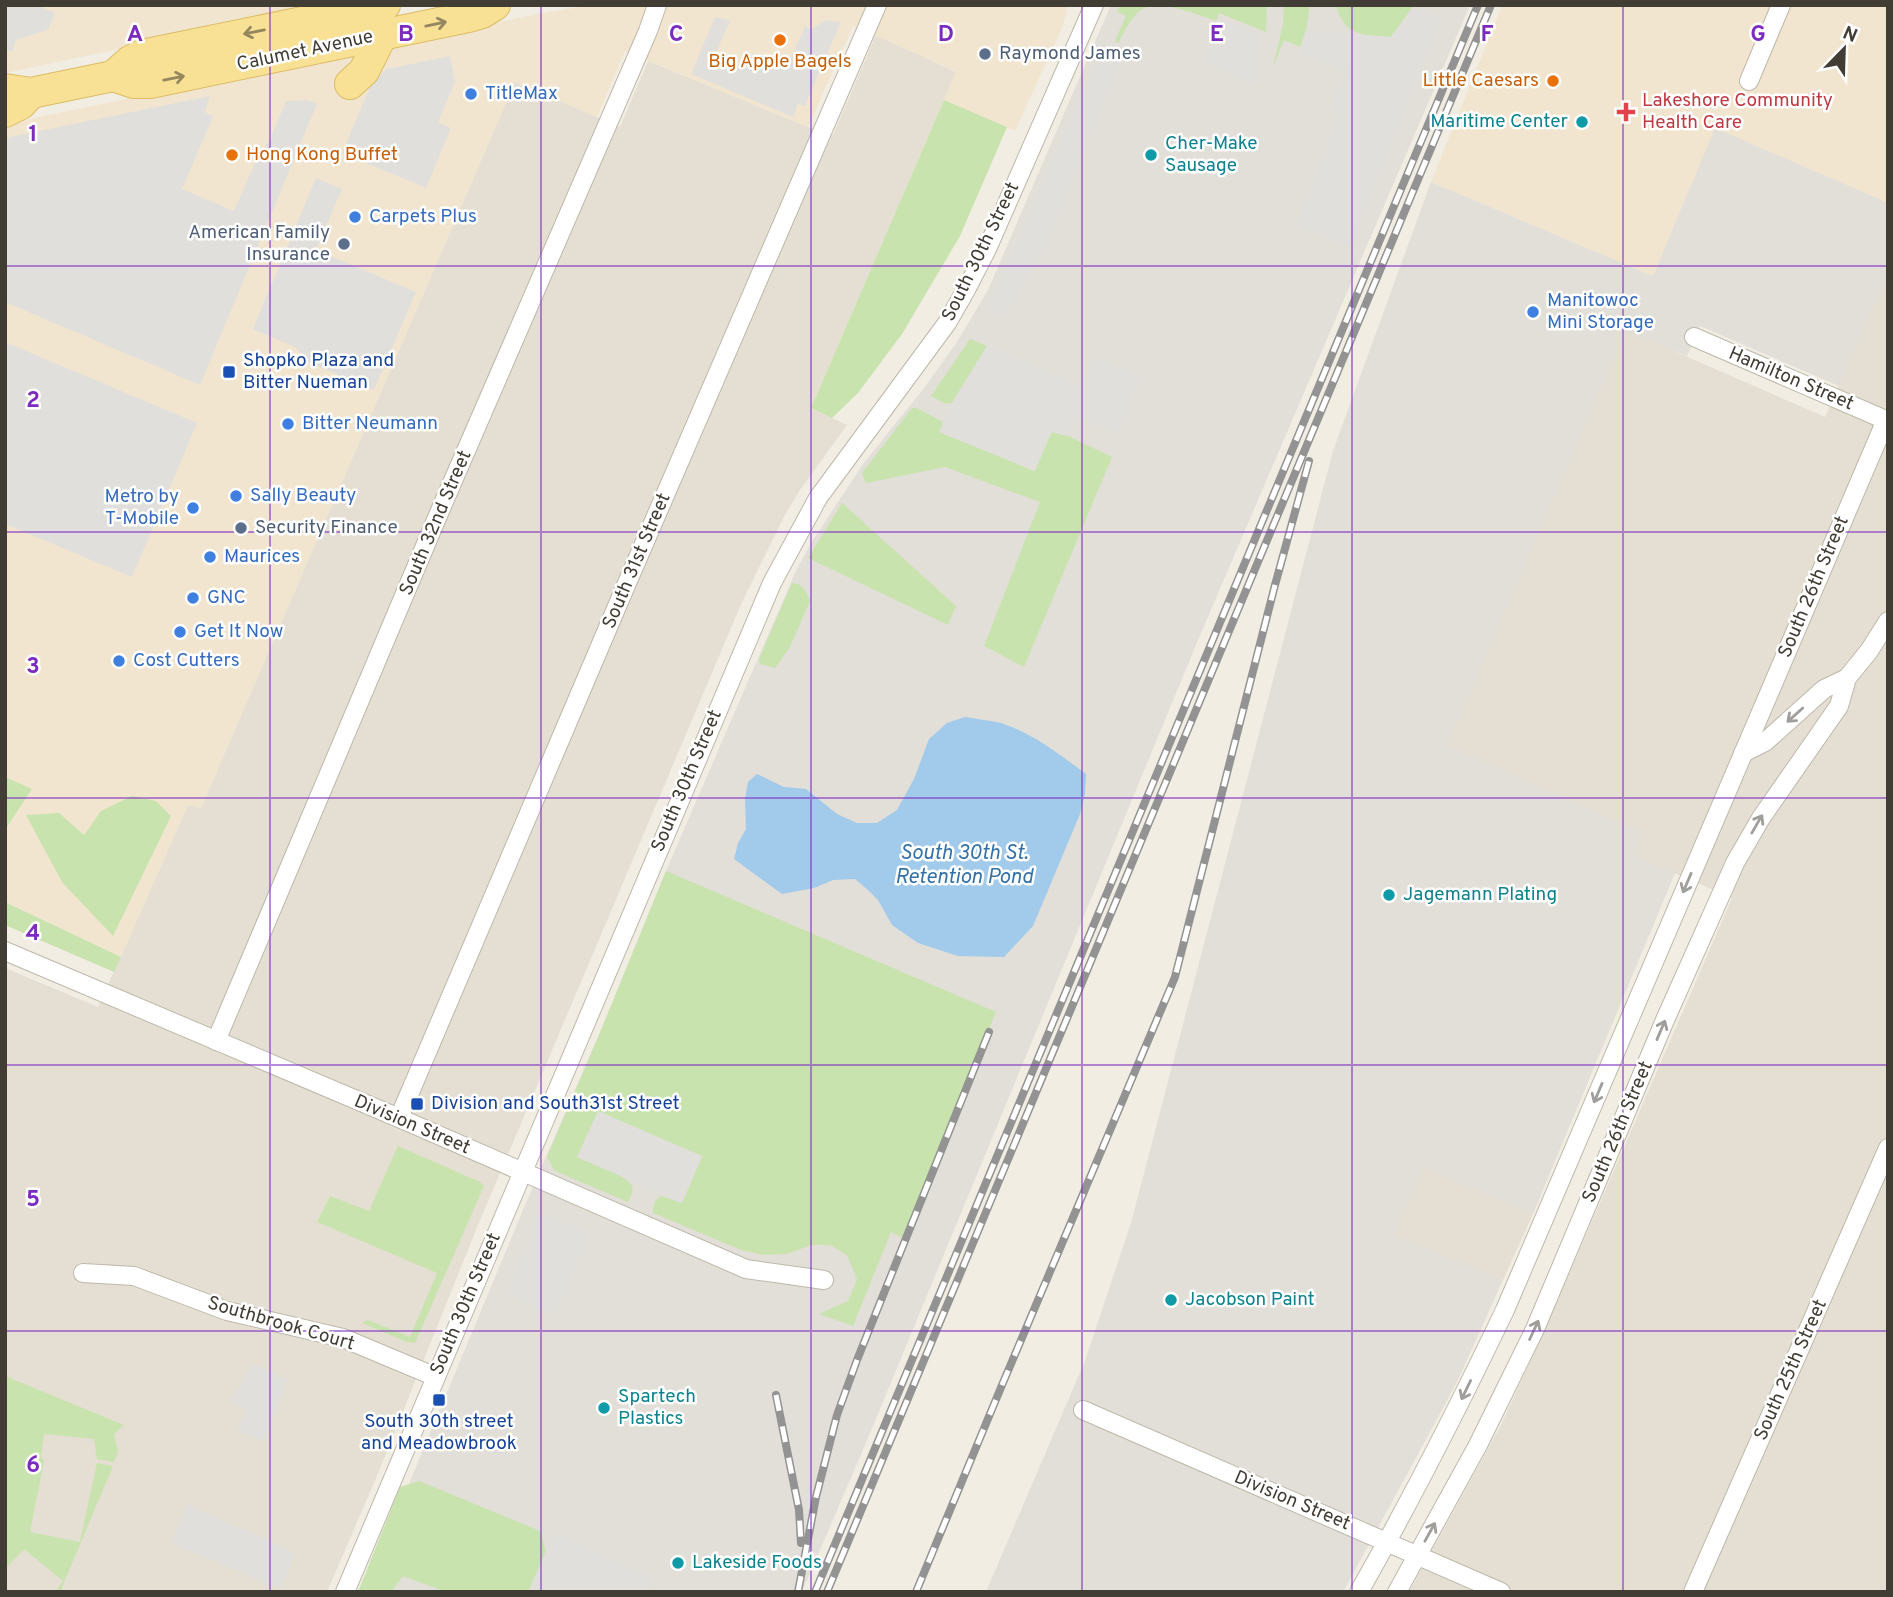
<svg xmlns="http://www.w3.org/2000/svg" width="1893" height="1597" viewBox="0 0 1893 1597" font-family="Overpass,sans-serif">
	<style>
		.residential { fill: #e4dfd2 }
		.commercial { fill: #f2e5cf }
		.industrial { fill: #e2ded8 }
		.green { fill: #c9e3ae }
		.parking { fill: #e1dfdc }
		.water { fill: #a2caeb }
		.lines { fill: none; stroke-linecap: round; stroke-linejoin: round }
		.minor-casing { stroke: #beb8aa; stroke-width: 20 }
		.primary-casing { stroke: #dcbd66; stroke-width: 32 }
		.minor { stroke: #fff; stroke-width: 18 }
		.primary { stroke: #f8e094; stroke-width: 30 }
		.rail-casing { stroke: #939393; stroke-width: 8 }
		.rail { stroke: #fff; stroke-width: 5; stroke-dasharray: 16; stroke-linecap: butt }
		.oneway { stroke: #94865f }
		.oneway2 { stroke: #a09e9a }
		.grid { fill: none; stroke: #7b2cbf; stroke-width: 2; stroke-opacity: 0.55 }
		.food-dot { fill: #e8710a; stroke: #fff; stroke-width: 2.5 }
		.service-dot { fill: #5c6f8a; stroke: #fff; stroke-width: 2.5 }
		.shop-dot { fill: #3f7fe0; stroke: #fff; stroke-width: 2.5 }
		.health-dot { fill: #e0444e; stroke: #fff; stroke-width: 2.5 }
		.culture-dot { fill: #0f9aa8; stroke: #fff; stroke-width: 2.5 }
		.transit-dot { fill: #1a4fb4; stroke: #fff; stroke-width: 2.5 }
		.labels { text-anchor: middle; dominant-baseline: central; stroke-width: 5; stroke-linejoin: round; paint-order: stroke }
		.street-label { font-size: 19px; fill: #423d34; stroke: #fff }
		.service-label { font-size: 19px; fill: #4e5e75; stroke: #fff; text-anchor: start }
		.food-label { font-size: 19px; fill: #c56008; stroke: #fff }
		.shop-label { font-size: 19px; fill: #366cbe; stroke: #fff; text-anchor: start }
		.health-label { font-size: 19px; fill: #be3a42; stroke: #fff; text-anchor: start }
		.culture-label { font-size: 19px; fill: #0d838f; stroke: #fff; text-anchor: start }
		.transit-label { font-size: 19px; fill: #164399; stroke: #fff; text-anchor: start }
		.water-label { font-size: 21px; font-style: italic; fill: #3472a7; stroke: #fff }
		.grid-label { font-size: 23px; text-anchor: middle; font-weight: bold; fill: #7b2cbf; stroke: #fff; stroke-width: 5; stroke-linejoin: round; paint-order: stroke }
	</style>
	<rect width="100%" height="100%" fill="#f1ede3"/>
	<g class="residential">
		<polygon points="876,35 956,72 811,408 847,425 800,490 785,515 742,602 478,1225 379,1471 327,1592 5,1592 5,968 98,1007 188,805 201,808 515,82 620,127 648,61 808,127 833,135"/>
		<polygon points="1888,273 1888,1592 1409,1592 1500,1427 1544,1332 1732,898 1633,855 1643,833 1447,746 1626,330 1825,417"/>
		<polygon points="1424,1168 1533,1214 1503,1280 1393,1234"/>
	</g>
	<g class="commercial">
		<polygon points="5,5 330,5 5,73"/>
		<polygon points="591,5 1067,5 1067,12 1062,28 1015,131 944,100 956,71 853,26 808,127 625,51 597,117 515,82 201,808 188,805 121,957 5,902 5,830 32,789 5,777 5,124 538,14"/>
		<polygon points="1502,5 1888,5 1888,203 1715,129 1653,276 1431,182"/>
	</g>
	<g class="industrial">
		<polygon points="1111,5 1470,5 1198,640 868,1438 802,1592 364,1592 523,1210 601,1030 666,871 795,573 811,543 863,464 924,388 955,345 988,290"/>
		<polygon points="1715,128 1888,203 1888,273 1839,386 1700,326 1687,356 1626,331 1448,745 1643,833 1634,855 1675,873 1533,1214 1424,1168 1394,1234 1503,1280 1456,1384 1343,1592 986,1592 1085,1361 1131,1223 1333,451 1431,182 1653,276"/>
	</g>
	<g class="green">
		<path d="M1120 5H1267L1266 32 1219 13 1216 21C1198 15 1163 0 1145 8 1134 12 1123 32 1119 43L1115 41 1126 16 1117 12Z"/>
		<polygon points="1284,5 1310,5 1306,31 1300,47 1284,40 1273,67 1283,24"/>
		<path d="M1336 5H1414L1391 37C1363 35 1345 37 1336 5Z"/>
		<polygon points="944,100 1007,127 960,236 902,334 858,393 832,418 811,408"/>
		<polygon points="970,339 987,346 952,403 946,404 931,396"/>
		<polygon points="912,408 917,408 943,422 940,432 1034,471 1052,432 1068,436 1112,457 1024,667 984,646 1040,502 945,467 866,483 862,473"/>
		<polygon points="842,503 956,606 948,625 808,558"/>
		<path d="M792 583C803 583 806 592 810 601L790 647 775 668 760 664 759 659Z"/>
		<polygon points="5,777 32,789 5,830"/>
		<polygon points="132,796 156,801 171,816 113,936 62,882 26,815 59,813 84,835 101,811"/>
		<path d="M666 871 996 1012 905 1239 891 1232 853 1326 819 1314 848 1301 857 1279 847 1255 830 1245H811L787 1254 764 1255 741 1250 653 1213C653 1205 654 1200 661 1196L682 1203 702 1156 577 1157C590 1163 626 1174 632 1186 634 1191 630 1197 628 1202L555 1171 547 1157 601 1030Z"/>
		<polygon points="5,902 121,957 114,972 5,925"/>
		<polygon points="398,1146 480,1182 484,1186 415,1343 407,1342 362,1323 368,1320 410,1337 437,1273 317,1222 330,1196 369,1211"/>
		<polygon points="5,1376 124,1425 114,1434 118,1451 114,1462 97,1459 94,1439 44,1434 41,1457 44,1461 30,1532 80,1542 97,1463 113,1466 60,1592 55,1592 63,1581 24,1549 5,1569"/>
		<polygon points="419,1481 540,1531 546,1551 528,1592 446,1592 403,1576 391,1592 358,1592 400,1487"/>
	</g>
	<g class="parking">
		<polygon points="5,5 37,5 55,13 48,30 16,40 12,52 5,49"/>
		<polygon points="1413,8 1442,16 1350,247 1297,225 1340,113 1331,108 1346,71 1299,51 1306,31 1391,37"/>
		<polygon points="715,17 730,20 716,53 749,69 756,53 787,67 805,26 811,29 826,20 841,22 805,106 798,104 793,117 691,74"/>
		<polygon points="1219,17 1260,33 1253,85 1204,62"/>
		<polygon points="1104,45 1124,53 1043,251 1003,318 987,311"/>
		<polygon points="450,56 455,82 438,122 451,128 426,188 342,153 373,80 387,69"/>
		<polygon points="210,96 205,112 213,117 182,189 234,211 260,151 269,142 286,101 308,100 317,104 200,385 5,302 5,138"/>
		<polygon points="316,178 342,189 316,250 416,292 374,390 305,361 295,347 253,329"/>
		<polygon points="5,342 197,423 132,577 5,524"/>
		<polygon points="987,346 1082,387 1094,357 1140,377 1117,433 1077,416 1068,436 1051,432 1035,471 939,432 952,403"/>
		<polygon points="598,1111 702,1156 682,1203 577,1157"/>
		<polygon points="540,1213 589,1233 555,1314 507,1294"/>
		<polygon points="252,1363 288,1380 264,1441 237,1431 247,1410 231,1402"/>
		<polygon points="187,1504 295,1553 281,1589 171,1543"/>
		<polygon points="554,1533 653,1578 648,1592 529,1592"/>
	</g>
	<path class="water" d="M965 717C975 719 986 720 997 722 1030 731 1059 754 1086 774L1085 794 1080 814 1033 926 1004 957 958 956 918 943 892 925 878 900 868 890 855 879 833 880 814 888 782 894 734 859 738 843 746 829 745 798 748 782 757 774 784 787 806 789 837 814 857 823H877L897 810 914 779 929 739 947 723Z"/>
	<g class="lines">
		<defs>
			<g id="minor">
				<polyline points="1749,81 1781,5"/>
				<polyline points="1694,337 1888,421"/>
				<polyline points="1743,753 1765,742 1824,689 1847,678"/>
				<polyline points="5,951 399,1118 746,1269 824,1280"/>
				<polyline points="216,1041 439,513 648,31 657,5"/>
				<polyline points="399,1118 624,590 877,5"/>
				<polyline points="83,1273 134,1276 227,1311 343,1338 436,1377"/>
				<polyline points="1083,1410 1501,1592"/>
				<polyline points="345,1592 772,583 818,498 947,323 967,288 987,249 1094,5"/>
				<path d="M1359 1592C1411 1500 1459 1406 1505 1310L1886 420"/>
				<polyline points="1397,1592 1478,1445 1535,1329 1665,1020 1735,863 1761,818 1839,706 1847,678 1869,651 1888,621"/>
				<polyline points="1693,1592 1888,1148"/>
			</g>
			<g id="primary">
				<polyline points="113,76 134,83 150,83 468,17 482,13 495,5"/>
				<polyline points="350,84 364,71 382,35"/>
				<polyline points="5,89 31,93 113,76 130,61 142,55 385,5"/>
				<polyline points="5,112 21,104 31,93"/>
			</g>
		</defs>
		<use href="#minor" class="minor-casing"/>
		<use href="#primary" class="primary-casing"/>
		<use href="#minor" class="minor"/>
		<use href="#primary" class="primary"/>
		<defs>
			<g id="rail">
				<polyline points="776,1395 799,1510 801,1543"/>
				<polyline points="798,1592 816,1497 837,1415 857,1360 989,1032"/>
				<polyline points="815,1592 1478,5"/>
				<polyline points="827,1592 1491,5"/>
				<polyline points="916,1592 1002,1385 1175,977 1275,585 1309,461"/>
			</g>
		</defs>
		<use href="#rail" class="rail-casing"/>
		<use href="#rail" class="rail"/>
	</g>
	<defs><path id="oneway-shaft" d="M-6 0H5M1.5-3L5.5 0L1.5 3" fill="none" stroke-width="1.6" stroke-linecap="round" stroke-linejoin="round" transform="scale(1.75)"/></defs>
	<g class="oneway">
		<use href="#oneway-shaft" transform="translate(436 24) rotate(-12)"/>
		<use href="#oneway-shaft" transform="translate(254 32) rotate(169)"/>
		<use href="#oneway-shaft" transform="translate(174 78) rotate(-11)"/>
	</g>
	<g class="oneway2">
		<use href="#oneway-shaft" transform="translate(1795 715) rotate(138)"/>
		<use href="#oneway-shaft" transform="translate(1757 824) rotate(-60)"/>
		<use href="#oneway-shaft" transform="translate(1687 883) rotate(113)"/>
		<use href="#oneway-shaft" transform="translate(1661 1030) rotate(-67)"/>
		<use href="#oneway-shaft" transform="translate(1598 1093) rotate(113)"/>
		<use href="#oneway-shaft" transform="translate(1534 1330) rotate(-65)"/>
		<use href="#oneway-shaft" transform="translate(1466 1390) rotate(116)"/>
		<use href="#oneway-shaft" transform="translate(1430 1532) rotate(-61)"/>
	</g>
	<path class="grid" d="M270 5V1592M541 5V1592M811 5V1592M1082 5V1592M1352 5V1592M1623 5V1592M5 266H1888M5 532H1888M5 798H1888M5 1065H1888M5 1331H1888"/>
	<g class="food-dot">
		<circle cx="780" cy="40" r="7"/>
		<circle cx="1553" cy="81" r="7"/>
		<circle cx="232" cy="155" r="7"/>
	</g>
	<g class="service-dot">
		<circle cx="985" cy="54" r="7"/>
		<circle cx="344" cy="244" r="7"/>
		<circle cx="241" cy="528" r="7"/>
	</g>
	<g class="shop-dot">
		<circle cx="471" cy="94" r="7"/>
		<circle cx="355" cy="217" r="7"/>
		<circle cx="1533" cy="312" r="7"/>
		<circle cx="288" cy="424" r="7"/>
		<circle cx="236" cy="496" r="7"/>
		<circle cx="193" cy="508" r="7"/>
		<circle cx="210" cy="557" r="7"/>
		<circle cx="193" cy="598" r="7"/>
		<circle cx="180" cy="632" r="7"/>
		<circle cx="119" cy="661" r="7"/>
	</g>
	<path class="health-dot" d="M1622.5 101.5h7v7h7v7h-7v7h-7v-7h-7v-7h7z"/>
	<g class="culture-dot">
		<circle cx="1582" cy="122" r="7"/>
		<circle cx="1151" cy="155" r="7"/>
		<circle cx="1389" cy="895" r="7"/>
		<circle cx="1171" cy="1300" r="7"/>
		<circle cx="604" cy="1408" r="7"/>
		<circle cx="678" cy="1563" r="7"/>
	</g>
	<g class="transit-dot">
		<rect x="222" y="365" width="14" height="14" rx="3.5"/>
		<rect x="410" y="1097" width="14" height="14" rx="3.5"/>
		<rect x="432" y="1393" width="14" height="14" rx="3.5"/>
	</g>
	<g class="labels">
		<g class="street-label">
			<text transform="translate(305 51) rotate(-12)">Calumet Avenue</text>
			<text transform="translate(981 252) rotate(-64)">South 30th Street</text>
			<text transform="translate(1791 379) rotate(23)">Hamilton Street</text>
			<text transform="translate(436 523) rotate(-67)">South 32nd Street</text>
			<text transform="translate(637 561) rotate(-67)">South 31st Street</text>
			<text transform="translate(1814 587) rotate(-67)">South 26th Street</text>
			<text transform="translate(687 781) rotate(-67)">South 30th Street</text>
			<text transform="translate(412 1125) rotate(23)">Division Street</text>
			<text transform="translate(1618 1132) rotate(-67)">South 26th Street</text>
			<text transform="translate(466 1304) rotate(-67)">South 30th Street</text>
			<text transform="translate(281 1324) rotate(16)">Southbrook Court</text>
			<text transform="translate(1791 1370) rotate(-66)">South 25th Street</text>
			<text transform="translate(1292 1501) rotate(23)">Division Street</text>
		</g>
		<g class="service-label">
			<text x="999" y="54">Raymond James</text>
			<text x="330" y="233" text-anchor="end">American Family<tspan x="330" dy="22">Insurance</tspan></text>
			<text x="255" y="528">Security Finance</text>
		</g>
		<g class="food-label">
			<text x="780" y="62">Big Apple Bagels</text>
			<text x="1539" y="81" text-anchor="end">Little Caesars</text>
			<text x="246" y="155" text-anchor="start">Hong Kong Buffet</text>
		</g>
		<g class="shop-label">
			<text x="485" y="94">TitleMax</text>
			<text x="369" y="217">Carpets Plus</text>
			<text x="1547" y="301">Manitowoc<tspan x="1547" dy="22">Mini Storage</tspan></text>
			<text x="302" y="424">Bitter Neumann</text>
			<text x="250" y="496">Sally Beauty</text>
			<text x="179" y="497" text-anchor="end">Metro by<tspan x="179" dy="22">T-Mobile</tspan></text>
			<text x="224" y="557">Maurices</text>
			<text x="207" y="598">GNC</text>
			<text x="194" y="632">Get It Now</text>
			<text x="133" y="661">Cost Cutters</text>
		</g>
		<g class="health-label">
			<text x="1642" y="101">Lakeshore Community<tspan x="1642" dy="22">Health Care</tspan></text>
		</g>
		<g class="culture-label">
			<text x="1568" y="122" text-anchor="end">Maritime Center</text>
			<text x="1165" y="144">Cher-Make<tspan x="1165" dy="22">Sausage</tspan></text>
			<text x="1403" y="895">Jagemann Plating</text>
			<text x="1185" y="1300">Jacobson Paint</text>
			<text x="618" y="1397">Spartech<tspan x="618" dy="22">Plastics</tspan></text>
			<text x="692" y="1563">Lakeside Foods</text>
		</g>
		<g class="transit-label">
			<text x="243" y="361">Shopko Plaza and<tspan x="243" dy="22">Bitter Nueman</tspan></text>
			<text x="431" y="1104">Division and South31st Street</text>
			<text x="439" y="1422" text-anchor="middle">South 30th street<tspan x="439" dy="22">and Meadowbrook</tspan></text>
		</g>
		<g class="water-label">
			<text x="964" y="853">South 30th St.<tspan x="964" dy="24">Retention Pond</tspan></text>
		</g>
	</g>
	<g class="grid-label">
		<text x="135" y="41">A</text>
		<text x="406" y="41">B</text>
		<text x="676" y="41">C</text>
		<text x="946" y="41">D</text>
		<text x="1217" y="41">E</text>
		<text x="1487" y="41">F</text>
		<text x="1758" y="41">G</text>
		<text x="33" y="141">1</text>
		<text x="33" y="407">2</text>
		<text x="33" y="673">3</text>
		<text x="33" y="940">4</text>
		<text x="33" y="1206">5</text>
		<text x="33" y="1472">6</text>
	</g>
	<rect width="1893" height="1597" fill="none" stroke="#423d34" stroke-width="14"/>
	<g transform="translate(1844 49) rotate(23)" stroke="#ffffff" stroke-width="5" paint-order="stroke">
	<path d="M0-5L12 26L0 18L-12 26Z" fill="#423d34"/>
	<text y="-10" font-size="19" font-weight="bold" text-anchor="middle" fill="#423d34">N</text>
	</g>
</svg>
